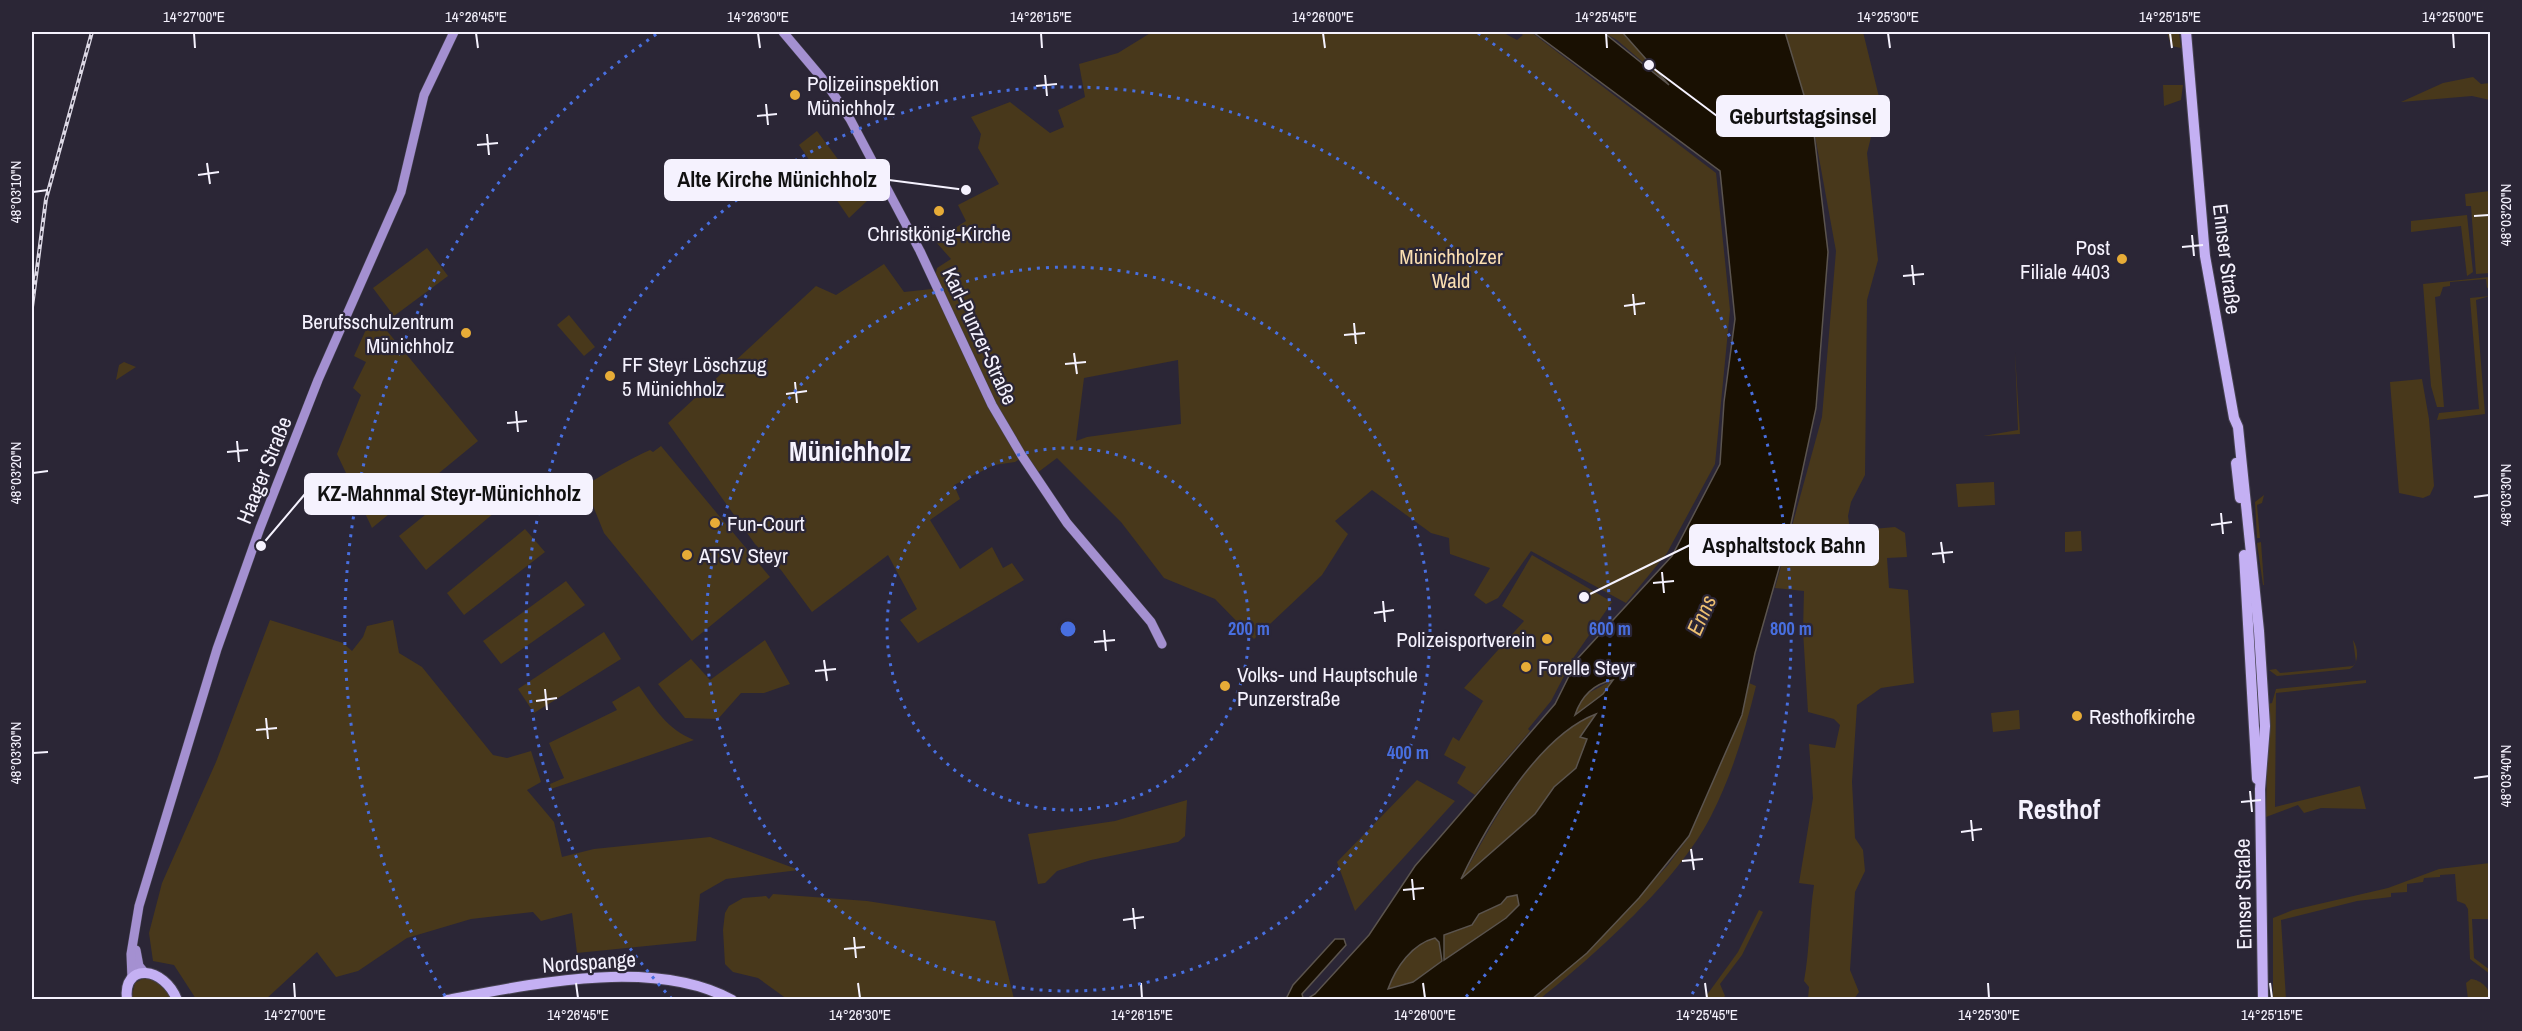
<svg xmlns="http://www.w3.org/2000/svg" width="2522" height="1031" viewBox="0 0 2522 1031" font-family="'Archivo Narrow',sans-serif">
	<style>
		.green { fill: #48381b; fill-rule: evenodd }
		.water { fill: #191002; stroke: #5b544e; stroke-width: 1.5; fill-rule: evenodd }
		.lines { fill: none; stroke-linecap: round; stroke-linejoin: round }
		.secondary-casing { stroke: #474352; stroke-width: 10 }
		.primary-casing { stroke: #474352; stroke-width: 12 }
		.secondary { stroke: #a490d1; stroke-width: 9 }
		.primary { stroke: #c4b0f3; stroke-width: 10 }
		.rail-casing { stroke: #dcd8e5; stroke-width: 4 }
		.rail { stroke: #2b2636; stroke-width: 1.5; stroke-dasharray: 4.5; stroke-linecap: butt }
		.ticks { fill: none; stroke: #f5f2fe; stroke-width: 2 }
		.ring { fill: none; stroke: #486fe0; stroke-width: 3; stroke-dasharray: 3 6 }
		.poi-dot { fill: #e7ac37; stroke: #2b2636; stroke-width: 2 }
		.labels { text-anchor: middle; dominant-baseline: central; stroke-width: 4.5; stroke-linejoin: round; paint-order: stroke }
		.poi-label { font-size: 21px; fill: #f5f2fe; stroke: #2b2636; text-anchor: start }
		.park-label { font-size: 21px; fill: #fadeb1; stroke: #2b2636 }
		.street-label { font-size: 21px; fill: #f5f2fe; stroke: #2b2636 }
		.water-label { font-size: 22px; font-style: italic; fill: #edbf71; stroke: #2b2636 }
		.district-label { font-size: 27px; font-weight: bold; fill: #f5f2fe; stroke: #2b2636 }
		.centre { fill: #486fe0; stroke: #2b2636; stroke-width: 3 }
		.ring-label { font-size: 18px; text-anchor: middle; font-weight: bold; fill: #486fe0; stroke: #2b2636; stroke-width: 4.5; stroke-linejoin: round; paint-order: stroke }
		.leader { fill: none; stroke: #f5f2fe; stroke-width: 2 }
		.callout-dot { fill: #f5f2fe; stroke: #2b2636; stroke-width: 2 }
		.callout { fill: #f5f2fe; stroke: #f5f2fe; stroke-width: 2 }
		.callout-label { font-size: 22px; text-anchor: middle; font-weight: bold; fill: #111 }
		.neatline { fill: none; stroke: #f5f2fe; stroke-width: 2 }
		.ticks-label { font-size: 15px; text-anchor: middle; fill: #f5f2fe }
	</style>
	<rect width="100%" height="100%" fill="#2b2636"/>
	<g class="green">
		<path d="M1152 32H1502L1517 40 1523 35 1519 32H1531L1716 173 1730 310 1715 464 1667 553 1626 603 1531 551 1498 598 1486 604 1474 595 1490 568 1450 554 1449 538 1431 533 1372 490 1335 521 1348 534 1322 575 1254 639 1215 599 1164 578 1121 522 1057 458 1037 473 1026 455 1015 462 994 465 954 485 960 499 930 520 960 569 992 547 1003 568 1012 563 1024 580 918 643 900 620 917 609 888 555 812 612 781 570 755 544 668 423 816 286 836 295 884 264 904 292 932 289 937 268 951 259 935 241 966 221 958 205 999 184 978 148 981 134 971 117 1010 102 1050 133 1064 127 1058 110 1085 97 1079 64 1118 53ZM1178 360 1181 424 1087 437 1076 441 1084 378Z"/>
		<polygon points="1603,32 1622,32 1674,89 1617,40"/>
		<path d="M1785 32H1863L1880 101 1867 153 1878 260 1867 300 1865 475 1851 502 1848 516 1850 531 1895 527 1905 533 1907 557 1887 558 1889 588 1908 590 1914 683 1881 688 1857 705 1852 782 1855 838 1863 850 1865 871 1855 892 1850 970 1859 992 1854 999H1808L1809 987 1804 981C1810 949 1809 917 1814 885L1799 883 1813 798 1809 744 1835 748 1840 725 1834 719 1808 712 1803 631 1804 591 1775 588 1822 417 1836 251 1813 125Z"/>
		<polygon points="2167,32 2179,32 2181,48 2171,46"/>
		<polygon points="2473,77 2481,84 2490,83 2490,100 2472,96 2401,102 2443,83"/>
		<polygon points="2163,85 2183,85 2181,100 2164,106"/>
		<polygon points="817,131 868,200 849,218 799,145"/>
		<polygon points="2490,191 2490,273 2476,274 2471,206 2466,206 2465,194"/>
		<polygon points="2467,215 2473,272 2467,276 2461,226 2411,232 2411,221"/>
		<polygon points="427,248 448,276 394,316 373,288"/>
		<polygon points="2489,277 2490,287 2487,288 2486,279 2450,282 2450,286 2443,287 2440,296 2435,297 2444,407 2437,407 2431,386 2423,284"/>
		<polygon points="2490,296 2476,300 2485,414 2437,420 2439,413 2479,409 2470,298"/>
		<polygon points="373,314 478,441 372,528 337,454 361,395 353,388 366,362 354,356"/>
		<polygon points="569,315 595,347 584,356 557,325"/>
		<polygon points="2015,352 2020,434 1983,436 2018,430"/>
		<polygon points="124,362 136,367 116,380 119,365"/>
		<polygon points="2422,379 2429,419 2434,486 2430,495 2423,498 2399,493 2390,382"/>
		<path d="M661 446 770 577 692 641 604 533 585 486C606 472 630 459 650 450L653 452Z"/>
		<polygon points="467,481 494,513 426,570 399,536"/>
		<polygon points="1994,482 1995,505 1958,507 1956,484"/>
		<polygon points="2264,495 2262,503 2257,505 2260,538 2257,538 2255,502"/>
		<polygon points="525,529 545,552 464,615 447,593"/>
		<polygon points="2081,531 2082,551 2065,552 2065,532"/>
		<polygon points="2261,542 2264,585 2263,585 2257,543"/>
		<polygon points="1532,555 1612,602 1574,657 1551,701 1528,729 1530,731 1475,795 1457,783 1466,767 1444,755 1453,737 1459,741 1483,701 1486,703 1464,688 1524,621 1502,606"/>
		<polygon points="566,581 585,605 501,664 483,641"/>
		<polygon points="270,620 343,643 352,651 363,637 367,626 393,620 399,653 422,667 493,755 507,758 531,751 541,782 527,790 554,822 562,857 594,849 710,837 799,870 726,879 700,894 696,941 577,953 572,913 541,921 533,912 471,919 407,938 358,971 336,977 317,952 266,999 196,999 174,965 153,961 149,933 162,883 216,762"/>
		<polygon points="604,632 621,659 534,713 518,689"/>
		<polygon points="765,640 790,684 764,693 741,693 718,719 685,718 658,684 691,659 710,680"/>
		<path d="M2353 640C2358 647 2360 663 2350 669L2277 676 2269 670 2276 669 2280 673 2353 666 2356 662Z"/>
		<polygon points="1613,680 1603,694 1574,716 1583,696"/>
		<polygon points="2366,680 2366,683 2276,693 2275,807 2360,786 2366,809 2321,808 2304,813 2298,805 2266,817 2268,704 2272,703 2276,689"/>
		<path d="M1749 683 1756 686C1745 731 1732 775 1711 816 1678 881 1597 953 1540 999L1532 1000 1587 953 1668 865 1689 837 1742 715Z"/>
		<path d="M639 686C655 709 667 729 694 740L551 789 550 784 564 778 549 743 617 710 612 702Z"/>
		<polygon points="2019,710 2020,729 1993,732 1991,713"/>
		<path d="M1596 713 1581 737 1588 739 1576 768 1554 787 1535 814 1460 881C1489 830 1518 771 1564 732 1573 725 1585 719 1596 713Z"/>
		<polygon points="1417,780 1455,801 1355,911 1337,862"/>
		<polygon points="1187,800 1185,836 1178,842 1091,860 1057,871 1045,883 1038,884 1028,834 1115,821"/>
		<polygon points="2490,863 2490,919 2472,919 2474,958 2490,970 2490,974 2470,959 2468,909 2465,904 2457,901 2455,874 2440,875 2440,877 2424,878 2423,882 2407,884 2407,892 2391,893 2391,897 2357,901 2281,920 2286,999 2273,999 2273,918 2293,910 2388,888 2439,869"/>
		<polygon points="773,894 867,901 995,921 1014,999 787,999 758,978 733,972 725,964 723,930 725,913 729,906 743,898 766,896 769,899"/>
		<polygon points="1517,895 1519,905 1506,918 1444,960 1444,935 1472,925 1479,914 1501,904 1507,897"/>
		<polygon points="1759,910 1763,912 1742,955 1720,984 1725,996 1722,999 1704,999 1738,952"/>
		<path d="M1435 937 1439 942 1442 961 1414 982 1387 989C1397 967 1412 944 1435 937Z"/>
		<polygon points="146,977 164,985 173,1000 131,1000 135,983"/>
		<path d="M2471 979C2481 980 2491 989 2490 999H2468L2466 983Z"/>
	</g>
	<path class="water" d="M1533 32H1603L1669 85 1622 32H1785L1813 125 1828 252 1816 408 1789 533 1755 653 1742 715 1689 836 1639 898 1587 953 1532 999H1286L1293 985 1335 939H1344L1346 945 1302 994 1303 998 1307 999 1315 994 1369 935 1415 866 1555 704 1578 658 1672 556 1720 464 1724 402 1735 319 1720 171ZM1613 680 1603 694 1575 715C1581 697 1593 684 1613 680ZM1596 714 1580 737 1587 739 1576 768 1554 787 1535 814 1461 879C1487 825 1538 736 1596 714ZM1517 895 1519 905 1506 918 1444 960V935L1472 925 1479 914 1501 904 1507 897ZM1435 938 1439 942 1442 961 1413 982 1388 989C1396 967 1412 944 1435 938Z"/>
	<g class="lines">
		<defs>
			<g id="secondary">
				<polyline points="783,32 826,83 850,119 920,251 992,405 1022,456 1067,523 1151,622 1162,644"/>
				<polyline points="136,950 139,966 144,972"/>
				<polyline points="132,979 131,954 139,906 217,649 260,528 318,380 401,192 424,95 454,32"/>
			</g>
			<g id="primary">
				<polyline points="2186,32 2205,256 2234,418 2238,427 2259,631 2265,726 2260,789 2263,1000"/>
				<polyline points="2236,463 2240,498"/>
				<polyline points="2244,555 2257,779"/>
				<path d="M127 1000C122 961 165 967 177 1000"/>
				<path d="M447 1000C531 984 654 957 732 1000"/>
			</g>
		</defs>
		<use href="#secondary" class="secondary-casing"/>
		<use href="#primary" class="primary-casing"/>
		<use href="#secondary" class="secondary"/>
		<use href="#primary" class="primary"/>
		<defs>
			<polyline id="rail" points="32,307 46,199 92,32"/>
		</defs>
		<use href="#rail" class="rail-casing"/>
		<use href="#rail" class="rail"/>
	</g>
	<path class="ticks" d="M194 33 195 48M476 33 478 48M758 33 760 48M1041 33 1042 48M1323 33 1325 48M1606 33 1607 48M1888 33 1890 48M2170 33 2172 48M2453 33 2454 48M1045 75 1047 96M1036 86 1057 84M766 104 768 125M757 116 777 114M487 134 489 155M477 145 498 143M207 163 210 184M198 175 219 172M33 192 48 190M2474 216 2489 215M2192 235 2194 256M2182 247 2203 245M1912 265 1914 285M1903 276 1924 274M1633 294 1635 315M1624 306 1645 303M1354 323 1356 344M1344 335 1365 333M1074 353 1077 374M1065 364 1086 362M795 382 797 403M786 394 807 391M516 411 518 432M507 423 527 421M237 441 239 462M227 452 248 450M33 473 48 471M2474 497 2489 495M2221 513 2223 534M2211 525 2232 522M1941 542 1944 563M1932 554 1953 552M1662 572 1664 593M1653 583 1674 581M1383 601 1385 622M1374 613 1394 610M1104 630 1106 651M1094 642 1115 640M824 660 827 681M815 671 836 669M545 689 547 710M536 701 557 698M266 718 268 739M256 730 277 728M33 753 48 752M2474 778 2489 776M2250 791 2252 812M2241 802 2261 800M1971 820 1973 841M1961 832 1982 829M1691 849 1694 870M1682 861 1703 859M1412 879 1414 900M1403 890 1424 888M1133 908 1135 929M1123 920 1144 917M854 937 856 958M844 949 865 947M294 983 295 998M576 983 578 998M858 983 860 998M1141 983 1142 998M1423 983 1425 998M1705 983 1707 998M1988 983 1989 998M2270 983 2272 998"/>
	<g class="ring">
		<circle cx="1068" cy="629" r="181"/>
		<circle cx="1068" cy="629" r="362"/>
		<path d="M672 999A542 542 0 1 1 1464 999"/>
		<path d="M445 996A723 723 0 0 1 658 33M1478 33A723 723 0 0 1 1691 996"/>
	</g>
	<g class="poi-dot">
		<circle cx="795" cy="95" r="6"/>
		<circle cx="939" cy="211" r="6"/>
		<circle cx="2122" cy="259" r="6"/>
		<circle cx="466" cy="333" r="6"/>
		<circle cx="610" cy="376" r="6"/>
		<circle cx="715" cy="523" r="6"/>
		<circle cx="687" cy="555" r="6"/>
		<circle cx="1547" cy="639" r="6"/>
		<circle cx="1526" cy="667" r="6"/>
		<circle cx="1225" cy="686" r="6"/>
		<circle cx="2077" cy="716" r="6"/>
	</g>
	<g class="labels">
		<g class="poi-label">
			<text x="807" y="83">Polizeiinspektion<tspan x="807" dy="24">Münichholz</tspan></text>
			<text x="939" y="233" text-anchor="middle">Christkönig-Kirche</text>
			<text x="2110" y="247" text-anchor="end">Post<tspan x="2110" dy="24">Filiale 4403</tspan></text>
			<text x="454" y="321" text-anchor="end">Berufsschulzentrum<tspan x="454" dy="24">Münichholz</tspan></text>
			<text x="622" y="364">FF Steyr Löschzug<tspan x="622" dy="24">5 Münichholz</tspan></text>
			<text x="727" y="523">Fun-Court</text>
			<text x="699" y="555">ATSV Steyr</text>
			<text x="1535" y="639" text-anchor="end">Polizeisportverein</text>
			<text x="1538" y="667">Forelle Steyr</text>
			<text x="1237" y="674">Volks- und Hauptschule<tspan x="1237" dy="24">Punzerstraße</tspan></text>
			<text x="2089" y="716">Resthofkirche</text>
		</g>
		<g class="park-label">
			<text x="1451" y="256">Münichholzer<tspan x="1451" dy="24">Wald</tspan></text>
		</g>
		<g class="street-label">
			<text transform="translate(2227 259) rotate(83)">Ennser Straße</text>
			<text transform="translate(980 336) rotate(65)">Karl-Punzer-Straße</text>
			<text transform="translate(264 470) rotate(-68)">Haager Straße</text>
			<text transform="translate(2243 894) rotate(-91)">Ennser Straße</text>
			<text transform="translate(589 962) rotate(-4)">Nordspange</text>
		</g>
		<g class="water-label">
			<text transform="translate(1701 615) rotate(-66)">Enns</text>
		</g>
		<g class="district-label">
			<text x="850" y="451">Münichholz</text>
			<text x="2059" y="809">Resthof</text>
		</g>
	</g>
	<circle cx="1068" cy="629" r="9" class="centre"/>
	<g class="ring-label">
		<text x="1249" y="635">200 m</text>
		<text x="1610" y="635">600 m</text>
		<text x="1791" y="635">800 m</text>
		<text x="1408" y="759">400 m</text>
	</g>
	<path class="leader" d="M1649 65L1717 116M966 190L889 180M261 546L305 494M1584 597L1690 545"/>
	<g class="callout-dot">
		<circle cx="1649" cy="65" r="6"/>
		<circle cx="966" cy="190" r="6"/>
		<circle cx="261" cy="546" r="6"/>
		<circle cx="1584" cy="597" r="6"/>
	</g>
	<g class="callout">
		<rect x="1717" y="96" width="172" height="40" rx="6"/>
		<rect x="665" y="160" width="224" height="40" rx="6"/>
		<rect x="305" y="474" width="287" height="40" rx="6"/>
		<rect x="1690" y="525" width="188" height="40" rx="6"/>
	</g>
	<g class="callout-label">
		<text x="1803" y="124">Geburtstagsinsel</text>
		<text x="777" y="187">Alte Kirche Münichholz</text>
		<text x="449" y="501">KZ-Mahnmal Steyr-Münichholz</text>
		<text x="1784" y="553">Asphaltstock Bahn</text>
	</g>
	<rect width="2522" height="1031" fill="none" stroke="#2b2636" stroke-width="66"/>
	<rect x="33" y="33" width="2456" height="965" class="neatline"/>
	<g class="ticks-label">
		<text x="194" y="22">14°27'00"E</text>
		<text x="476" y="22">14°26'45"E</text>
		<text x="758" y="22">14°26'30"E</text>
		<text x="1041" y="22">14°26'15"E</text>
		<text x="1323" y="22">14°26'00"E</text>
		<text x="1606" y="22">14°25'45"E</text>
		<text x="1888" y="22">14°25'30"E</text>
		<text x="2170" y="22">14°25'15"E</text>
		<text x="2453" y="22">14°25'00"E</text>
		<text transform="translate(16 192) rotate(-90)" y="5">48°03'10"N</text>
		<text transform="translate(2506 215) rotate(-90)" y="5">48°03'20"N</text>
		<text transform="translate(16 473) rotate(-90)" y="5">48°03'20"N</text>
		<text transform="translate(2506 495) rotate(-90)" y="5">48°03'30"N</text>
		<text transform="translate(16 753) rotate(-90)" y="5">48°03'30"N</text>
		<text transform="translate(2506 776) rotate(-90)" y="5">48°03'40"N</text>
		<text x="295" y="1020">14°27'00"E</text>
		<text x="578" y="1020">14°26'45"E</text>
		<text x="860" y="1020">14°26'30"E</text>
		<text x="1142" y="1020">14°26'15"E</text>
		<text x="1425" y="1020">14°26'00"E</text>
		<text x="1707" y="1020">14°25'45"E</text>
		<text x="1989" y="1020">14°25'30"E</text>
		<text x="2272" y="1020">14°25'15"E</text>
	</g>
</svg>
